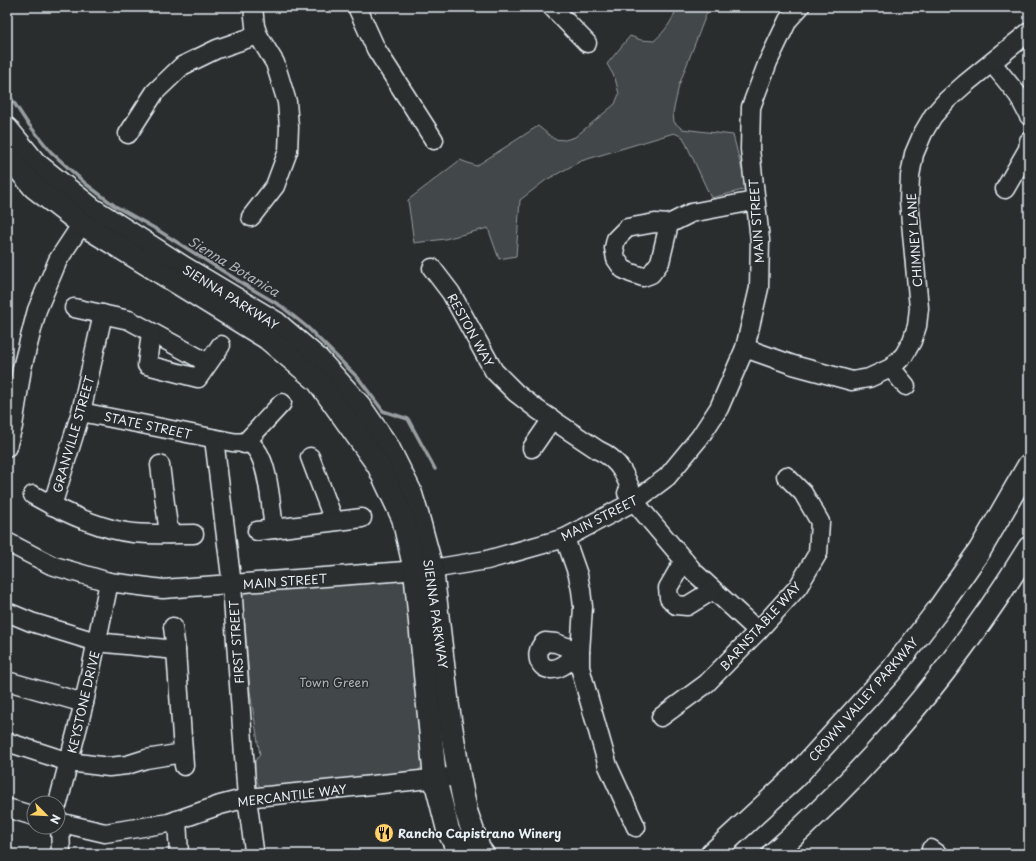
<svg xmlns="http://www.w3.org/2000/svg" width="1036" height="861" viewBox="0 0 1036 861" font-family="'Playpen Sans',sans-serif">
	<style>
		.green { fill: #424648; stroke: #959ca0 }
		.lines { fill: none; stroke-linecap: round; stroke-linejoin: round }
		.stream { stroke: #989fa3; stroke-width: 3.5 }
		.minor-casing { stroke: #e8f1f8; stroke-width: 21 }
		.major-casing { stroke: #e8f1f8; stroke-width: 25 }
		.minor { stroke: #2a2d2e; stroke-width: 18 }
		.major { stroke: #2a2d2e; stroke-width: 22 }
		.labels { text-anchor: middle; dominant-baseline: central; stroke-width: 3; stroke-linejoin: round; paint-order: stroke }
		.street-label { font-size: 12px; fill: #e8f1f8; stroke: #2a2d2e }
		.park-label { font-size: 12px; fill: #aeb5ba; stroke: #2a2d2e }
		.poi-label { font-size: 12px; font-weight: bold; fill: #e8f1f8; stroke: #2a2d2e; text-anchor: start }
		.water-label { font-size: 13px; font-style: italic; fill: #acb3b9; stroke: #2a2d2e }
	</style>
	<rect width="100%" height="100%" fill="#2a2d2e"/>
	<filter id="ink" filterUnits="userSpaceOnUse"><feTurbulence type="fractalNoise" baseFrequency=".025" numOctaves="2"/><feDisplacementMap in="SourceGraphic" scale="8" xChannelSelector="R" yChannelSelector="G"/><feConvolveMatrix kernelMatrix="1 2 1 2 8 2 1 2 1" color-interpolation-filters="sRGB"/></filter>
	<g filter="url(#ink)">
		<g class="green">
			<path d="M677 7H709L679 85 673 113 674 122 682 129 733 135 747 189 711 198 683 137 674 133 581 161 546 180 520 200 516 256 499 259 488 228 445 239 414 243 408 200 460 160 476 166 538 126 554 139 565 140 575 137 615 104 619 94 615 78 607 64 630 36 641 40 654 41C665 31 672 22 677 7Z"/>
			<path d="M396 576 407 584 424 764 418 771 410 775 264 790C253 782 255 773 255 761L260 755 250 691 245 623 241 620C241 606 238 597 251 588Z"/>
		</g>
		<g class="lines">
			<polyline class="stream" points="7,92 26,121 51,152 86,184 115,206 156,229 245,285 281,306 307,327 359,379 383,411 408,419 435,469"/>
			<defs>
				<g id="minor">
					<polyline points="357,7 376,49 434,140"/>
					<polyline points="552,7 587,43"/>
					<polyline points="992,63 1018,95 1029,116"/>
					<polyline points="128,134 155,92 182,66 217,49 258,35"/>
					<polyline points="1005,189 1028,149 1029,141"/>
					<polyline points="251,217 275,186 288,151 289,127 287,102 275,63 258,35 255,26 253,7"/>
					<polyline points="669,224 660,262 651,274 643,277 631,273 623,269 616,259 614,248 616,239 627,228 655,223 669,224 691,213 754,201"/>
					<path d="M432 268 451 293 494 371 516 393 538 410 598 450C621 460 627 479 635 501"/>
					<polyline points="74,308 129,320 208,363"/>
					<polyline points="151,332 147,365 198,378 221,345"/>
					<polyline points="745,348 793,365 852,381 869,378 891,368 904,355 912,341 917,326 919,308 909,201 910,176 914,154 923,133 933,116 947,100 965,84 1029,32"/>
					<polyline points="891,368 906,386"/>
					<path d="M81 412 232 442C237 443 246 442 250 444 269 454 271 510 274 529"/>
					<polyline points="214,439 232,585 247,798 254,850 252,854"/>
					<polyline points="244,444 282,403"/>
					<polyline points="7,447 13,426 22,368 37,310 58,260 89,213"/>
					<polyline points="532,448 552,419"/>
					<polyline points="310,457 334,521"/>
					<polyline points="160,465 169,534"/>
					<polyline points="627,493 694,572 758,631"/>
					<path d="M33 495C63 512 98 529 133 533 154 535 174 534 194 534"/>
					<polyline points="52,506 81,412 103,314"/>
					<polyline points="257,531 362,518"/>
					<polyline points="565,538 578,575 581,590 583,607 580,652 580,667 584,682 608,766 636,827"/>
					<polyline points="7,542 51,565 109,582 163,589 432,569 487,560 565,538 635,501 667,477 700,437 719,408 745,348 759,288 760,240 750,149 751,107 768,62 788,20 800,7"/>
					<polyline points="684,560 668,588 669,598 676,605 687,606 713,590"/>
					<polyline points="7,612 31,622 96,642 176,650"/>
					<polyline points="173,627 176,650 184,766"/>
					<path d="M545 642 556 643 580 652C572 658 563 669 552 669 537 670 534 650 545 642Z"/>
					<polyline points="7,681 84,703"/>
					<polyline points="661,717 706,684 758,631 798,587 818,553 820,522 803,493 786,476"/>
					<polyline points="7,742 69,762 109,767 127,765 146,759 183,753"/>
					<polyline points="58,803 84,703 109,582"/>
					<polyline points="7,808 34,816"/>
					<polyline points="177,820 179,854"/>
					<polyline points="58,822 105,833 169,823 220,805 247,798 459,776"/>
					<polyline points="60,823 61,854"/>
					<polyline points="931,849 938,854"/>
				</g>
				<g id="major">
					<polyline points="7,129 35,163 92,209 184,268 276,323 318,359 359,405 388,447 410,491 418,517 432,569 448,707 459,776 466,811 479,849 483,854"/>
					<polyline points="7,155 34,187 82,224 267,338 318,381 378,465 403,518 415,570 435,779 448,830 460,854"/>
					<polyline points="712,854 794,778 892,670 938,610 980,550 1029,465"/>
					<path d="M773 854C873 766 960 661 1029 548"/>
				</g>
			</defs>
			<use href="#minor" class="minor-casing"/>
			<use href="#major" class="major-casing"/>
			<use href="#minor" class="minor"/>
			<use href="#major" class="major"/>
		</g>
	</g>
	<defs>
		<symbol id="restaurant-disc" viewBox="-11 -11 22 22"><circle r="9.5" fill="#ffd166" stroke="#2a2d2e"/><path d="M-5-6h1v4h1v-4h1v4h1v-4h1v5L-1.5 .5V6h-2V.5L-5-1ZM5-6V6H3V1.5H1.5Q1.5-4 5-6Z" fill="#111"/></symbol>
	</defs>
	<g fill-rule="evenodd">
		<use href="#restaurant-disc" x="373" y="822" width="22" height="22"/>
	</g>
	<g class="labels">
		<g class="street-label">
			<text transform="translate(756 221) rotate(-94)">MAIN STREET</text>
			<text transform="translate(914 240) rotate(-94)">CHIMNEY LANE</text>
			<text transform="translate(231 297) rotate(32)">SIENNA PARKWAY</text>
			<text transform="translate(471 330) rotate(61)">RESTON WAY</text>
			<text transform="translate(148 425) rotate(12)">STATE STREET</text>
			<text transform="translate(73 434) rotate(-74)">GRANVILLE STREET</text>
			<text transform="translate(599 518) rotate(-27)">MAIN STREET</text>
			<text transform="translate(285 581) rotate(-4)">MAIN STREET</text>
			<text transform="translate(436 614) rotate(82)">SIENNA PARKWAY</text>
			<text transform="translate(760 626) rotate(-48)">BARNSTABLE WAY</text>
			<text transform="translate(236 642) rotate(-94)">FIRST STREET</text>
			<text transform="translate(863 699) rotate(-49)">CROWN VALLEY PARKWAY</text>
			<text transform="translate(83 702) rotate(-77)">KEYSTONE DRIVE</text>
			<text transform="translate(292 795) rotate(-7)">MERCANTILE WAY</text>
		</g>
		<g class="park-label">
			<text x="334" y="682">Town Green</text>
		</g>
		<g class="poi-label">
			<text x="398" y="833">Rancho Capistrano Winery</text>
		</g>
		<g class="water-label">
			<text transform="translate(234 266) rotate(31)">Sienna Botanica</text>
		</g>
	</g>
	<rect width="1036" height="861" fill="none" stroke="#2a2d2e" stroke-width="24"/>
	<rect x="12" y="12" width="1012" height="837" fill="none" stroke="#e8f1f8" stroke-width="1.5" filter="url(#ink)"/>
	<g transform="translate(46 815) rotate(114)"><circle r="19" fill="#2a2d2e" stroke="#767b7f"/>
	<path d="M0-3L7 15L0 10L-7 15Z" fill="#ffd166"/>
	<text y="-6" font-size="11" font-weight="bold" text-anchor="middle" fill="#e8f1f8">N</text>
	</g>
</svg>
